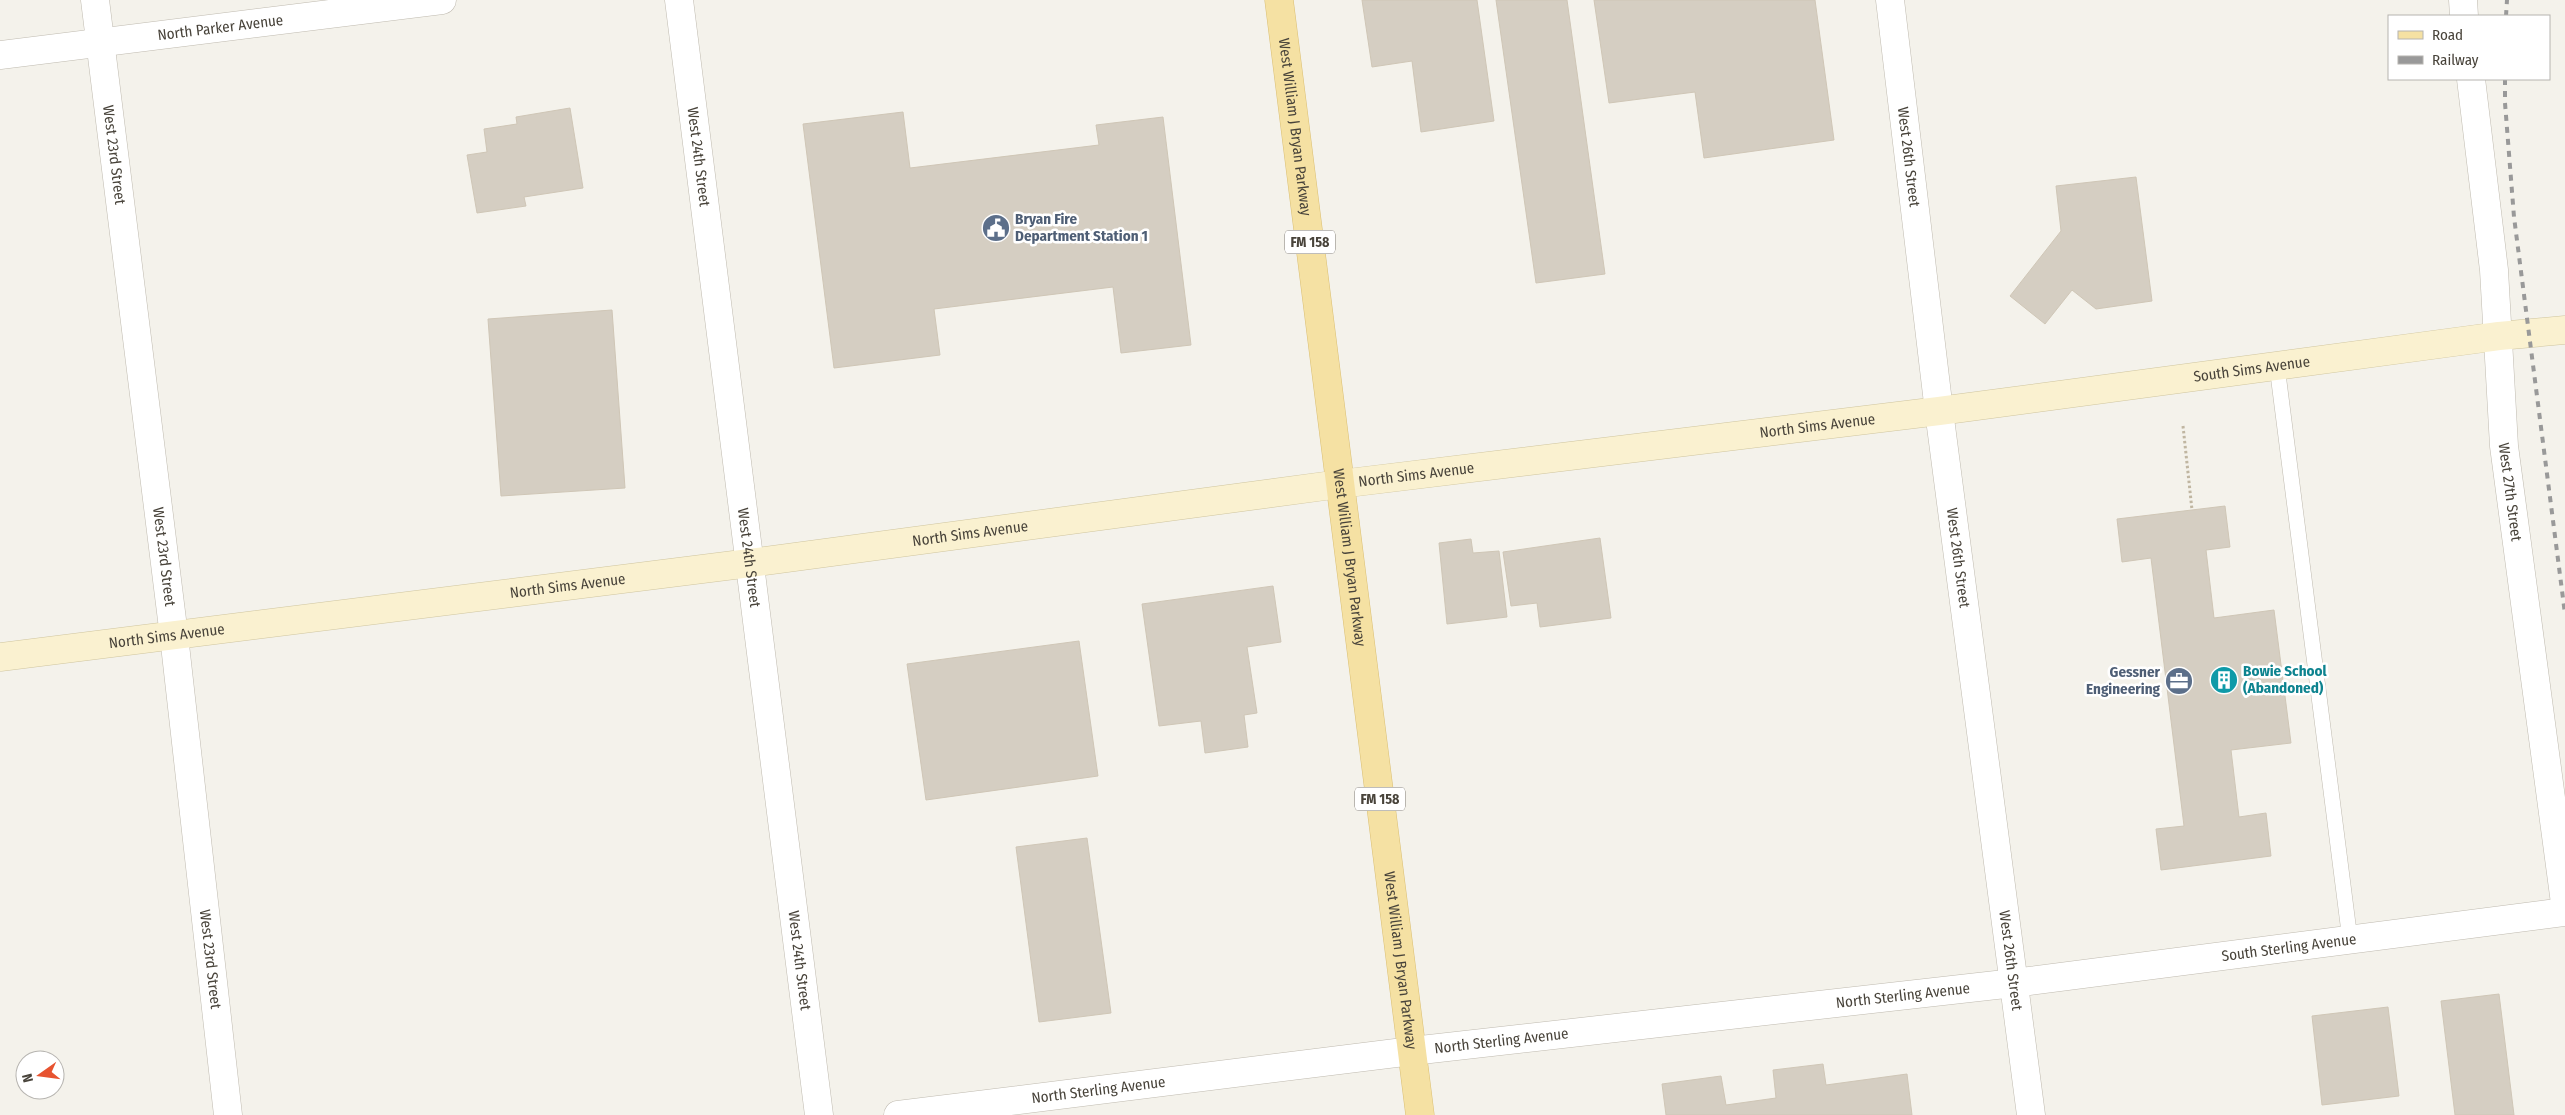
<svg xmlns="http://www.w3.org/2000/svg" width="2565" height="1115" viewBox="0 0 2565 1115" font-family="'Fira Sans Condensed',sans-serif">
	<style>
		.building { fill: #d5cec2; stroke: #cfc6b6 }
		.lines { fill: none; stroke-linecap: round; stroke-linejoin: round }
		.lane-casing { stroke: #bfbaaf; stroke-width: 16 }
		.street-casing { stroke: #bfbaaf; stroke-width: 29 }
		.secondary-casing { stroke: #cfc59f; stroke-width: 29 }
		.primary-casing { stroke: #dabf74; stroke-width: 29 }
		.path { stroke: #c0b6a1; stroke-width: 3; stroke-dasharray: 2.5 2.5; stroke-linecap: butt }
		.lane { stroke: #fff; stroke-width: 15 }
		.street { stroke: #fff; stroke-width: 28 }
		.secondary { stroke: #faf1d0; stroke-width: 28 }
		.primary { stroke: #f5e1a3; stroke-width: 28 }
		.rail { stroke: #999; stroke-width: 4; stroke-dasharray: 6 6; stroke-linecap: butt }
		.labels { text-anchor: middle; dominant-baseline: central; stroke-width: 5; stroke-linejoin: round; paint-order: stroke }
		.shield { fill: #fff; stroke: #7f7b75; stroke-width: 1 }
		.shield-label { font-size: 14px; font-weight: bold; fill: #48433a }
		.street-label { font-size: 15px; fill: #48433a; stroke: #fff }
		.service-label { font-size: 15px; font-weight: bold; fill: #4e5e75; stroke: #fff; text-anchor: start }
		.culture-label { font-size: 15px; font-weight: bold; fill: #0d838f; stroke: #fff; text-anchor: start }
	</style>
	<rect width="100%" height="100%" fill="#f4f2eb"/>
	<g class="building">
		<polygon points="1362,0 1477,0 1494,121 1421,132 1412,61 1372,67"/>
		<polygon points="1496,0 1567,0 1605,274 1536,283"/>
		<polygon points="1594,0 1815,0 1834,140 1704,158 1695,92 1609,103"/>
		<polygon points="570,108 583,188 524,197 526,206 477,213 467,155 487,152 484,129 517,124 516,117"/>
		<polygon points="903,112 910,168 1099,145 1096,125 1163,117 1191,345 1121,353 1113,287 934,309 940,355 834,368 803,124"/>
		<polygon points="2136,177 2152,301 2096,309 2072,290 2045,324 2010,296 2061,231 2056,186"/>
		<polygon points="612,310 625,488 501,496 488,319"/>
		<polygon points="2225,506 2230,547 2206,550 2214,618 2274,610 2291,743 2231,750 2239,817 2266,813 2271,856 2161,870 2156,829 2184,826 2151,558 2122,562 2117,519"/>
		<polygon points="1600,538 1611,618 1540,627 1537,603 1511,606 1503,552"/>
		<polygon points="1471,539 1473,553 1499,551 1507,617 1447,624 1439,543"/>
		<polygon points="1273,586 1281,642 1247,647 1257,713 1244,715 1248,747 1205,753 1201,721 1159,726 1142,604"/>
		<polygon points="1079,641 1098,776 926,800 907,664"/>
		<polygon points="1087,838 1111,1013 1039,1022 1016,847"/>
		<polygon points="2499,994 2514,1115 2455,1115 2441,1001"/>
		<polygon points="2388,1007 2399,1096 2322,1105 2312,1016"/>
		<polygon points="1823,1064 1826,1085 1907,1074 1912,1115 1666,1115 1662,1084 1721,1076 1726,1105 1776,1098 1773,1070"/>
	</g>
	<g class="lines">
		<defs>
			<polyline id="lane" points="2277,366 2350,940"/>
			<g id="street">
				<path id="s1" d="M95 0 174 636 228 1115"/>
				<path id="s2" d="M679 0 819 1115"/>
				<path id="s3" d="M1890 0 1939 411 2031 1115"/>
				<polyline points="2463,0 2464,16"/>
				<path id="s4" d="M0 55 442 0"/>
				<path id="s5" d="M2471 79 2494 270 2504 446 2565 903"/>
				<path id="s6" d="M898 1115 1412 1051 2014 983 2565 912"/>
			</g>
			<g id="secondary">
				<path id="s7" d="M0 657 750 563 1340 484 1939 411 2499 336 2565 330"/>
			</g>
			<g id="primary">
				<path id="s8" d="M1279 0 1420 1115"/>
			</g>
		</defs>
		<use href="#lane" class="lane-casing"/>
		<use href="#street" class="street-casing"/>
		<use href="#secondary" class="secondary-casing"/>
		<use href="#primary" class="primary-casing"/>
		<polyline class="path" points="2183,426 2192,510"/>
		<use href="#lane" class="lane"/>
		<use href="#street" class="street"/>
		<use href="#secondary" class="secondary"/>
		<use href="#primary" class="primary"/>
		<g class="rail">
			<polyline points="2506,16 2507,0"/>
			<polyline points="2505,79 2505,103 2514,217 2565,614"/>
		</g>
	</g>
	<defs>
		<symbol id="civic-disc" viewBox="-11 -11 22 22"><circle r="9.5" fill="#5c6f8a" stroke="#fff"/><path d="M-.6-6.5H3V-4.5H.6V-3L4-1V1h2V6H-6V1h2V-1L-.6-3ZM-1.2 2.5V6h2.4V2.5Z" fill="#fff"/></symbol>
		<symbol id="building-disc" viewBox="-11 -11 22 22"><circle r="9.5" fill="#0f9aa8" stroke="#fff"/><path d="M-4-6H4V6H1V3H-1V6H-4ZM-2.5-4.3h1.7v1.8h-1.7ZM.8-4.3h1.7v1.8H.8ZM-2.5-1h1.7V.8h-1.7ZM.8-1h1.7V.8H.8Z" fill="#fff"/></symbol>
		<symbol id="office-disc" viewBox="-11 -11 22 22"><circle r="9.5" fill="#5c6f8a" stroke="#fff"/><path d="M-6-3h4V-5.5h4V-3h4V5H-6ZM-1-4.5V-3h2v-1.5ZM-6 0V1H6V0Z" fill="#fff"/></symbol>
	</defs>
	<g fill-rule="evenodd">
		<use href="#civic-disc" x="980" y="212" width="32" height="32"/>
		<use href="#building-disc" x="2208" y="664" width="32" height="32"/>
		<use href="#office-disc" x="2163" y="665" width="32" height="32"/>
	</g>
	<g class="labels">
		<g class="shield">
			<rect x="1285" y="230.5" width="50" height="23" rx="4"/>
			<rect x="1355" y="787.5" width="50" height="23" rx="4"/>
		</g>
		<g class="shield-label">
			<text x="1310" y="242">FM 158</text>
			<text x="1380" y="799">FM 158</text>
		</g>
		<g class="street-label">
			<text stroke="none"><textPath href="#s4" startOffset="222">North Parker Avenue</textPath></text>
			<text stroke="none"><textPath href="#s8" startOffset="128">West William J Bryan Parkway</textPath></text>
			<text stroke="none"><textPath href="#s1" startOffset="156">West 23rd Street</textPath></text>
			<text stroke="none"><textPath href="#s2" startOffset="158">West 24th Street</textPath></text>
			<text stroke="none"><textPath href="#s3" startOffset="158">West 26th Street</textPath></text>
			<text stroke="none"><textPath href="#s7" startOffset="2270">South Sims Avenue</textPath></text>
			<text stroke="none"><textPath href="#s7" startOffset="1832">North Sims Avenue</textPath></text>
			<text stroke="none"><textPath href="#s7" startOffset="1428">North Sims Avenue</textPath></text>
			<text stroke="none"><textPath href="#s5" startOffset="415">West 27th Street</textPath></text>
			<text stroke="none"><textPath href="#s7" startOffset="978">North Sims Avenue</textPath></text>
			<text stroke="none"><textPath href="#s1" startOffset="561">West 23rd Street</textPath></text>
			<text stroke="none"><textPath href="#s2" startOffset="562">West 24th Street</textPath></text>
			<text stroke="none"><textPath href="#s8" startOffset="562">West William J Bryan Parkway</textPath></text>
			<text stroke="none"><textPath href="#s3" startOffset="562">West 26th Street</textPath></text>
			<text stroke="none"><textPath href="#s7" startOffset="572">North Sims Avenue</textPath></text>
			<text stroke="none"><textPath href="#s7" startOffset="168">North Sims Avenue</textPath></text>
			<text stroke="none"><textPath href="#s6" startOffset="1401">South Sterling Avenue</textPath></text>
			<text stroke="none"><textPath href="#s2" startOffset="968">West 24th Street</textPath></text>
			<text stroke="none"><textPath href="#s8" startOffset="968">West William J Bryan Parkway</textPath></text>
			<text stroke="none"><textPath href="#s3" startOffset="968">West 26th Street</textPath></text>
			<text stroke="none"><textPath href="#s1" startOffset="966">West 23rd Street</textPath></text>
			<text stroke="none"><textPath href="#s6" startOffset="1012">North Sterling Avenue</textPath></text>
			<text stroke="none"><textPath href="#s6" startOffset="608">North Sterling Avenue</textPath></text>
			<text stroke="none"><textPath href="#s6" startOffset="202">North Sterling Avenue</textPath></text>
		</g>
		<g class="service-label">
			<text x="1015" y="219">Bryan Fire<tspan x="1015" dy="17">Department Station 1</tspan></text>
			<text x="2160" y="672" text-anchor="end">Gessner<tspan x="2160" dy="17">Engineering</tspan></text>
		</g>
		<g class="culture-label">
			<text x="2243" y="671">Bowie School<tspan x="2243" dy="17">(Abandoned)</tspan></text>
		</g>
	</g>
	<rect x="2388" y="15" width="162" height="65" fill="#ffffff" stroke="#b6b4b0"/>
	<rect x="2398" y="31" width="25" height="8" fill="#f5e1a3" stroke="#b6b4b0"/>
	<text x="2432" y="40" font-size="15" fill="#48433a">Road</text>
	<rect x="2398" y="56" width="25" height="8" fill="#999999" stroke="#b6b4b0"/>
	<text x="2432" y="65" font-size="15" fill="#48433a">Railway</text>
	<g transform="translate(40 1075) rotate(256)"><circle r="24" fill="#ffffff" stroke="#b6b4b0"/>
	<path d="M0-4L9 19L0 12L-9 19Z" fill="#e75330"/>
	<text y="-8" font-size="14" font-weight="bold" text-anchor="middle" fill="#48433a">N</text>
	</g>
</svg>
